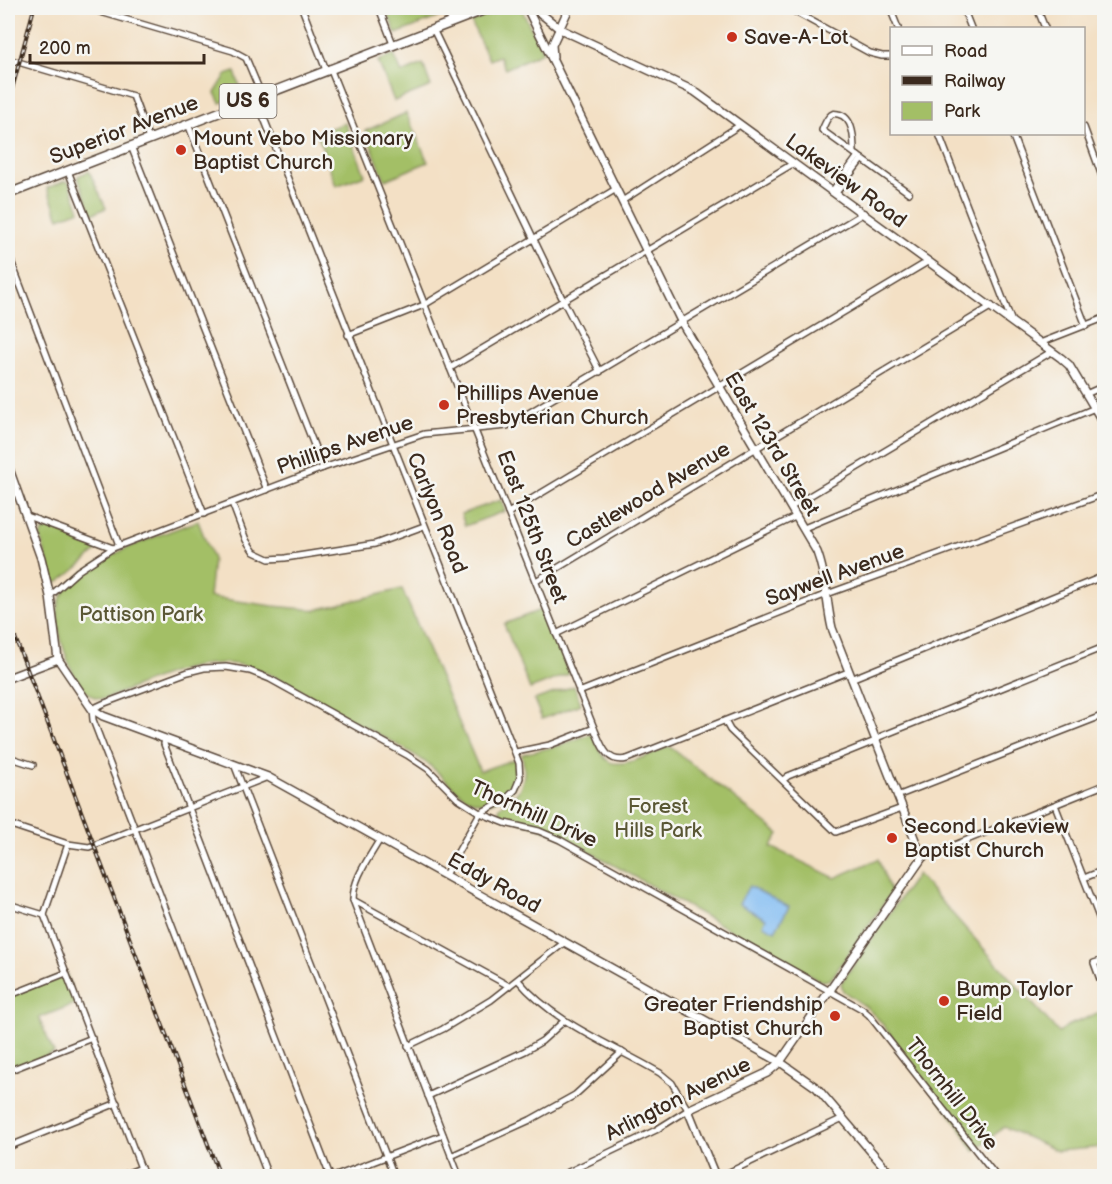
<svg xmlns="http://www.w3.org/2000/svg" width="1112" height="1184" viewBox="0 0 1112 1184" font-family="'Balsamiq Sans',sans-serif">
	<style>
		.green { fill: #a3bf66; stroke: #6f7442; stroke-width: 1.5 }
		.water { fill: #81bcf3; stroke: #5e7388; stroke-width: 1.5 }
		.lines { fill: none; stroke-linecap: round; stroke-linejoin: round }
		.minor-casing { stroke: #574537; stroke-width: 8 }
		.tertiary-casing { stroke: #574537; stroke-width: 10 }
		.primary-casing { stroke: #574537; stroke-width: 11 }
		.minor { stroke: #fff; stroke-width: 5 }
		.tertiary { stroke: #fff; stroke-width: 7 }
		.primary { stroke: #fff; stroke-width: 8 }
		.rail-casing { stroke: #3b2a1e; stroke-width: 4 }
		.rail { stroke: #f6f6f2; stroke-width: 1.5; stroke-dasharray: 4.5; stroke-linecap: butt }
		.poi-dot { fill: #c8321e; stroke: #f6f6f2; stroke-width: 2 }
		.labels { text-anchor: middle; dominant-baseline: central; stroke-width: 5; stroke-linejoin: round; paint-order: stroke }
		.shield { fill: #f6f6f2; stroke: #73675e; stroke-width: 1.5 }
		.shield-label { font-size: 20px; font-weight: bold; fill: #3b2a1e }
		.poi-label { font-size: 21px; fill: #3b2a1e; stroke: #f6f6f2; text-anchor: start }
		.street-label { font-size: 21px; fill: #3b2a1e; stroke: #f6f6f2 }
		.park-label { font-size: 21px; fill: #5a5734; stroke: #f6f6f2 }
	</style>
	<rect width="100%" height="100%" fill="#f6f6f2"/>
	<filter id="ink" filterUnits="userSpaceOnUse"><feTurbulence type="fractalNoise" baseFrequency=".0167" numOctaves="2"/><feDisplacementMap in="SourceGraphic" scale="12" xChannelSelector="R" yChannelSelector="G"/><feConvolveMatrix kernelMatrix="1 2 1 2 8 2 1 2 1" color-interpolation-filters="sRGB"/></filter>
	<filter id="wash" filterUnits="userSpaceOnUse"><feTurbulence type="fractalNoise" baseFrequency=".008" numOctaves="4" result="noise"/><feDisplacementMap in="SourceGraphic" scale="24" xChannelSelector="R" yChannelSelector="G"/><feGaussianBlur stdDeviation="1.35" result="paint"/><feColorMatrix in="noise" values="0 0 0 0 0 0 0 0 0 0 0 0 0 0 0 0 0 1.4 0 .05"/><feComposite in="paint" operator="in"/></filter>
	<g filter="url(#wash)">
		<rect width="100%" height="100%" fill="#f3e0c5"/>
		<g class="green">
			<polygon points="389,8 441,8 444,15 396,34 386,9"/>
			<polygon points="508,8 521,8 543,52 505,69 499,56 489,60 471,22"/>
			<polygon points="394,55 402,73 423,64 431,86 394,101 378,61"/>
			<polygon points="235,72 243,95 220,103 215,93 226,75"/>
			<polygon points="406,113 428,162 385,180 365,131"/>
			<polygon points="345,123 365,175 336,186 317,133"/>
			<polygon points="89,171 106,208 92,214 78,178 78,176"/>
			<polygon points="65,181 69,182 80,210 59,218 47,188"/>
			<polygon points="501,500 505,511 465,526 461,514"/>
			<path d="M198 521 213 559 209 597 273 606 315 610 402 589 480 771 515 759C516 763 517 768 518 772 518 794 494 807 475 801 455 795 442 773 425 762 403 746 377 734 353 721 319 702 274 669 235 664 193 658 143 685 104 699 86 699 76 681 70 666 63 648 56 628 58 608 63 564 163 534 198 521Z"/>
			<path d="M50 528 95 546 97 549C95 554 61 582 56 583L53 580 40 536 44 530Z"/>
			<polygon points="543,609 569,674 530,689 504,624"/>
			<polygon points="574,686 581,704 542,719 534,700"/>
			<path d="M590 734 593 735C597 743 600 754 607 760 620 771 655 752 669 746L779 834 771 847 835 878 878 859 891 893 831 979 824 981 819 980 560 835 499 814V807C513 800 523 789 524 773 525 766 522 760 522 754L558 746Z"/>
			<polygon points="917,874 1059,1033 1067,1026 1104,1011 1104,1147 1057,1151 1004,1127 974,1151 961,1129 880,1021 866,1007 843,991 841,983"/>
			<polygon points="66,973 77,1003 39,1018 54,1053 8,1071 8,996"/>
		</g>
		<polygon class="water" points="749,886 789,907 775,931 763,925 766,919 739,904"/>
	</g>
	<g filter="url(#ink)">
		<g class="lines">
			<defs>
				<g id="minor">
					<polyline points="87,8 233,51 246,58 262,96"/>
					<polyline points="302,8 326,70"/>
					<polyline points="379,8 393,44"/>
					<polyline points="446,8 452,22"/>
					<polyline points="788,8 870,53 882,56 892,56"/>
					<polyline points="890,8 898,28"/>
					<polyline points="963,8 971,28"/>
					<polyline points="1037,8 1045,28"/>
					<polyline points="433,29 563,300 600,372"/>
					<polyline points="8,59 133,96 149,139"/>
					<path d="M330 68 594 728C601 744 606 764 627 759L848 672"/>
					<polyline points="256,98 519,763 520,778 515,790 505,800 480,813 445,875"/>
					<polyline points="188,124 323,468"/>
					<polyline points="1084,127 1104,182"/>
					<polyline points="939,134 1012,322"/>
					<polyline points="1012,134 1086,326"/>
					<polyline points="131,146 267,490"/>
					<path d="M854 153C854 141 854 117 838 114 834 113 832 113 829 117 826 120 824 126 822 130L909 193"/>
					<polyline points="68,171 204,514"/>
					<polyline points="833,190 858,156"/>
					<polyline points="836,193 862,159"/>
					<polyline points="622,201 740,125"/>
					<polyline points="8,253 119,545"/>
					<polyline points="348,335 424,305 616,189"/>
					<polyline points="1040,343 1104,318"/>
					<polyline points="450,368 794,163"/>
					<polyline points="1086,394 1104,386"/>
					<polyline points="232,503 246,540 254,552 269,559 285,558 375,544 424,526"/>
					<polyline points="791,507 1051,352"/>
					<polyline points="508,513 929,261"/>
					<polyline points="27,516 113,548"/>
					<polyline points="804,528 1095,408"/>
					<polyline points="536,581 992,306"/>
					<polyline points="50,596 78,571 113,548 323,468 424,434 507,426 864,213"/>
					<polyline points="556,634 797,516"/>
					<polyline points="851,679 1104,576"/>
					<polyline points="579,692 827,594 1104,494"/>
					<polyline points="725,721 730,730 836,832 902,808"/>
					<polyline points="165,739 164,744 187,803 330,1176"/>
					<polyline points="516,752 550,745 594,728"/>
					<polyline points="8,757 33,765"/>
					<polyline points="234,764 394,1176"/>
					<polyline points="783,780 788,776 875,741 879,737 1104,647"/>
					<polyline points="897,796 1104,715"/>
					<polyline points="1055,805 1104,930"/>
					<polyline points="8,824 68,844 89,847 268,777"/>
					<path d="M380 839C370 857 353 878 353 900L459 1176"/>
					<polyline points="68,844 44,915 144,1176"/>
					<polyline points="922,858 1104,785"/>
					<polyline points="1084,878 1104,870"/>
					<polyline points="353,900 509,986"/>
					<polyline points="8,904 44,915"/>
					<polyline points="1104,960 1094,963 1104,990"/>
					<path d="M518 980C555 1024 611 1044 660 1073L672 1083 688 1110 656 1130 560 1176"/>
					<polyline points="8,996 66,973"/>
					<polyline points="408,1046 443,1029 491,1000 565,942"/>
					<polyline points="8,1071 92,1038"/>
					<polyline points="428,1096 525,1051 542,1041 564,1021"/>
					<polyline points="8,1147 117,1103"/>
					<polyline points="451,1156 530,1120 575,1095 622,1052"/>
					<polyline points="120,1176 141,1168"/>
					<polyline points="268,1176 93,720 92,709 105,703 188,672 204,668 226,667 250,671 270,679 407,755 428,769 458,799 480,813 505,823 539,831 560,840 862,1009 869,1015 996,1176"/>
					<polyline points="336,1176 443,1135"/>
					<polyline points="721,1176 843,1118"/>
				</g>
				<g id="tertiary">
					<path d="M527 8 682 323 817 552C827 578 826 602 832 628L922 858 780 1062 767 1073 688 1110 715 1176"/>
					<polyline points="534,8 560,29 694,91 1061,358 1069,365 1104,424"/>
					<polyline points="553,57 552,45 569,8"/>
					<polyline points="8,466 41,558 50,596 58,659 8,678"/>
					<polyline points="58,659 92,709 103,716 268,777 780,1062 817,1088 892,1176"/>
				</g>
				<polyline id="primary" points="8,194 489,8"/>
			</defs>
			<use href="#minor" class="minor-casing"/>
			<use href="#tertiary" class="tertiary-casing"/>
			<use href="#primary" class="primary-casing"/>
			<use href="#minor" class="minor"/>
			<use href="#tertiary" class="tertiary"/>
			<use href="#primary" class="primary"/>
			<defs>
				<g id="rail">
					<polyline points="8,104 34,8"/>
					<polyline points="8,619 220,1176"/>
				</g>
			</defs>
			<use href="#rail" class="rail-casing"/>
			<use href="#rail" class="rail"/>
		</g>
	</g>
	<g class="poi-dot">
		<circle cx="732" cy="37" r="6"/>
		<circle cx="181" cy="150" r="6"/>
		<circle cx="444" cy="405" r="6"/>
		<circle cx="892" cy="838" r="6"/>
		<circle cx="944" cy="1001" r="6"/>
		<circle cx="835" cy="1016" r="6"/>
	</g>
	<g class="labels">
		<rect class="shield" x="219.5" y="84" width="57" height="34" rx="4.5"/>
		<g class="shield-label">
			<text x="248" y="101">US 6</text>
		</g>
		<g class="poi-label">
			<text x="744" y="37">Save-A-Lot</text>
			<text x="193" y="138">Mount Vebo Missionary<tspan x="193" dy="24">Baptist Church</tspan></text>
			<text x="456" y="393">Phillips Avenue<tspan x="456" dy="24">Presbyterian Church</tspan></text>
			<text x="904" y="826">Second Lakeview<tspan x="904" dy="24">Baptist Church</tspan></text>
			<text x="956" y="989">Bump Taylor<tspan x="956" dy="24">Field</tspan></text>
			<text x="823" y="1004" text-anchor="end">Greater Friendship<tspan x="823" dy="24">Baptist Church</tspan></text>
		</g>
		<g class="street-label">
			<text transform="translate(124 130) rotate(-21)">Superior Avenue</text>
			<text transform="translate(846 181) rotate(36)">Lakeview Road</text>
			<text transform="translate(772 444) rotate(59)">East 123rd Street</text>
			<text transform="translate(345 445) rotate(-19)">Phillips Avenue</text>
			<text transform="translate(648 495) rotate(-31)">Castlewood Avenue</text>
			<text transform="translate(437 513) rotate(68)">Carlyon Road</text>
			<text transform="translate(532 527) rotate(69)">East 125th Street</text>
			<text transform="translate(835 575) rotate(-20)">Saywell Avenue</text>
			<text transform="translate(534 814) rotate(24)">Thornhill Drive</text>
			<text transform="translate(494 883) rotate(29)">Eddy Road</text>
			<text transform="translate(952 1094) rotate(52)">Thornhill Drive</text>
			<text transform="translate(678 1099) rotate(-27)">Arlington Avenue</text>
		</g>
		<g class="park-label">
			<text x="141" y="614">Pattison Park</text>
			<text x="658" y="806">Forest<tspan x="658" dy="24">Hills Park</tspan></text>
		</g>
	</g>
	<rect width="1112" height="1184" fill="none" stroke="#f6f6f2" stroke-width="30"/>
	<rect x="890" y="27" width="195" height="108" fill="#f6f6f2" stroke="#aba49d" stroke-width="1.5"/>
	<rect x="902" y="46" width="30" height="9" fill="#ffffff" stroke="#aba49d" stroke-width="1.5"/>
	<text x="944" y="57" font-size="18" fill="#3b2a1e">Road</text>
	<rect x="902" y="76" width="30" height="9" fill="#3b2a1e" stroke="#aba49d" stroke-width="1.5"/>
	<text x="944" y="87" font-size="18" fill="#3b2a1e">Railway</text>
	<rect x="902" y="102" width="30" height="18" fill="#a3bf66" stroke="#aba49d" stroke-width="1.5"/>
	<text x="944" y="117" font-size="18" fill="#3b2a1e">Park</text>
	<path d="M30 54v9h174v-9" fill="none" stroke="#3b2a1e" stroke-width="3"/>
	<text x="39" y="54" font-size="18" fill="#3b2a1e" stroke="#f6f6f2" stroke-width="4.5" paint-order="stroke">200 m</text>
</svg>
